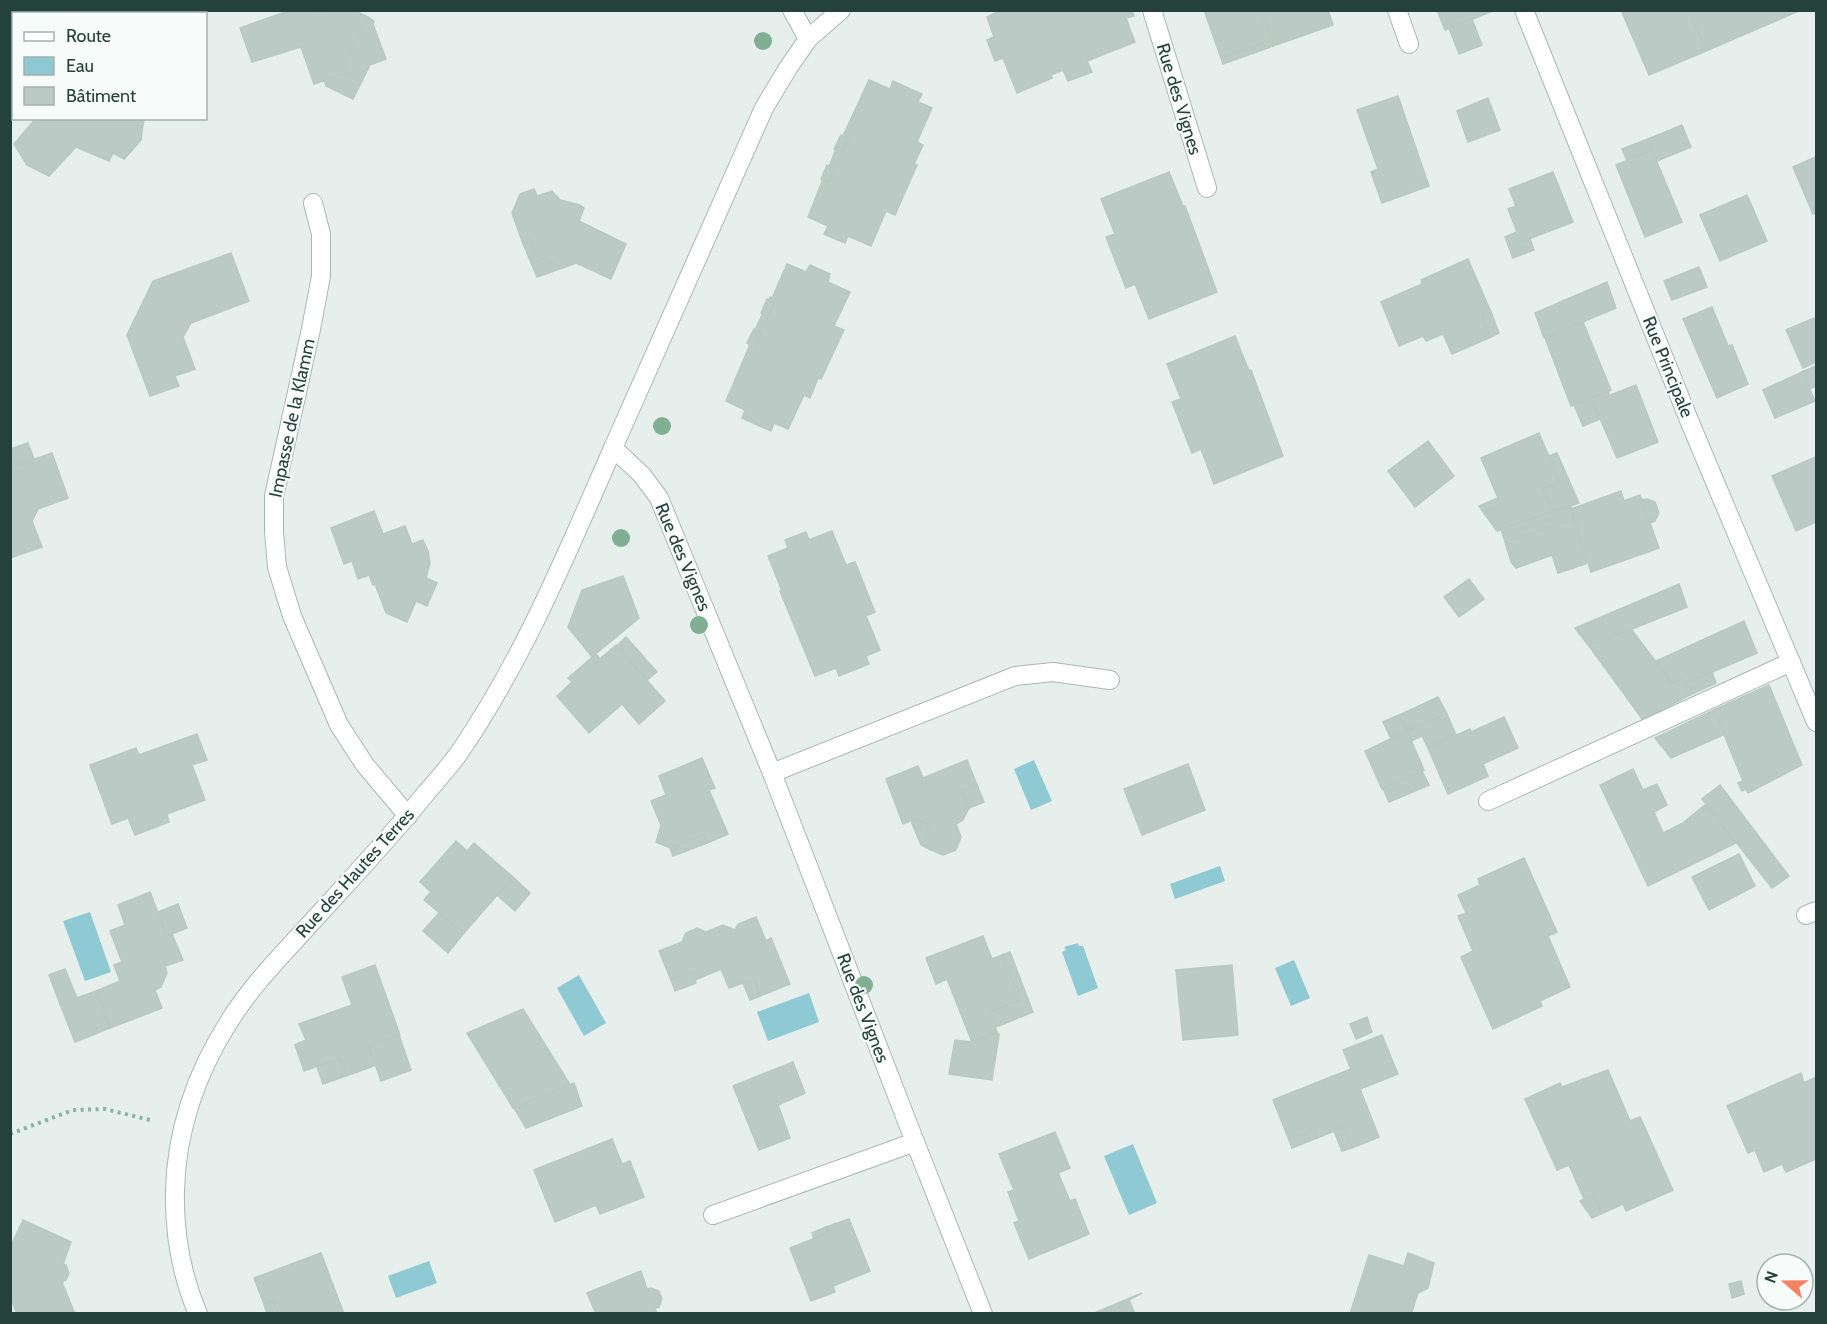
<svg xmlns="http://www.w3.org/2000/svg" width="1827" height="1324" viewBox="0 0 1827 1324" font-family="Cabin,sans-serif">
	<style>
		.water { fill: #8ec9d4 }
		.building { fill: #bbcac4; stroke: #b8c9c2; stroke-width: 1.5 }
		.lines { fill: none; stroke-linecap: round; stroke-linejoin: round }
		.lane-casing { stroke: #a8b8b2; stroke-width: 20 }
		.street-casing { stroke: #a8b8b2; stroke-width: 20 }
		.secondary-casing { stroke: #a4bbb3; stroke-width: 20 }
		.path { stroke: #86b3a5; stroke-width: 4; stroke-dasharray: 3 4.5; stroke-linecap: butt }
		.lane { stroke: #fff; stroke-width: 18 }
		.street { stroke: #fff; stroke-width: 18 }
		.secondary { stroke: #fff; stroke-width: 18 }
		.tree { fill: #80af93 }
		.labels { text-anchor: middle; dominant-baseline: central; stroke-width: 4.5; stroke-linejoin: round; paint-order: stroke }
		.street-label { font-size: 18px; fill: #24423a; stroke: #f7fbf9 }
	</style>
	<rect width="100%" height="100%" fill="#e6efeb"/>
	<g class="water">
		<polygon points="1034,760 1052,801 1031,810 1014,769"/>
		<polygon points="1220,866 1225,881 1175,899 1170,884"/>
		<polygon points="90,912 111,972 85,981 63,921"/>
		<polygon points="1078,943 1079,946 1083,946 1098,988 1078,996 1062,952 1066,950 1064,947"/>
		<polygon points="1294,960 1310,998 1291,1006 1275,968"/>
		<polygon points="579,975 606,1023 584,1036 557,988"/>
		<polygon points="809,993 819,1022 768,1041 757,1012"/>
		<polygon points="1133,1144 1157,1203 1129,1215 1104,1156"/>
		<polygon points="429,1261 437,1283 396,1298 388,1276"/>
	</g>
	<g class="building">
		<polygon points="290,10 314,10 314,12 354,10 368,17 344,64 348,73 314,84 301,47 252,62 240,28"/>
		<polygon points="1002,10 1132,10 1134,16 1126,18 1135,42 1087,61 1092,72 1068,81 1063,70 1051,75 1052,78 1017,93 1003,58 995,61 987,40 994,37 987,17"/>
		<polygon points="1212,10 1261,10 1272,40 1221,58 1205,13"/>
		<polygon points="1261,10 1328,10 1333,25 1273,46"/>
		<polygon points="1437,10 1493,10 1493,11 1445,30"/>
		<polygon points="1621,10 1689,10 1706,51 1649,75"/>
		<polygon points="1689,10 1801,10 1706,51"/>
		<polygon points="368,17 374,21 373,24 386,59 370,65 353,99 326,86 324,80 348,73 344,64"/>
		<polygon points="1472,19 1482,45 1459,54 1449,28"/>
		<polygon points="1272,40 1273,46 1223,64 1221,58"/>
		<polygon points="869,80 890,89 893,81 922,94 918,102 932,108 917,142 923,145 914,164 917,165 895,215 886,211 871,246 848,236 845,243 824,234 828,226 808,217 823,179 829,182 834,169 829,167 836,149 843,152 849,139 843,136"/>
		<polygon points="1398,96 1429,186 1382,203 1371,172 1378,169 1357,110"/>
		<polygon points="1488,98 1500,130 1468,142 1457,111"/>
		<polygon points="36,118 144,118 141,140 126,157 124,159 113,153 109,161 76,147 49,176 27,165 14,144"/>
		<polygon points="1682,125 1691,147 1657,161 1648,139"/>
		<polygon points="841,135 849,139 843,152 834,149"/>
		<polygon points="1648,139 1652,150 1627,161 1622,149"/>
		<polygon points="1652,150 1682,222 1645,237 1616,165"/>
		<polygon points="1816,157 1816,213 1813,214 1793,167"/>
		<polygon points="827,165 834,169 829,182 821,179"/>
		<polygon points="1169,172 1183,206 1185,206 1217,292 1149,319 1135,284 1126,288 1106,237 1115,234 1101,199"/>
		<polygon points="1553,172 1573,222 1521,242 1508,209 1516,206 1509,189"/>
		<polygon points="534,189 537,196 552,191 560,200 580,205 584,208 579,221 626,244 611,279 576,263 563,268 535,255 529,238 522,241 512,213 520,194"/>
		<polygon points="1747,195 1767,241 1720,261 1700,215"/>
		<polygon points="1517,232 1521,242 1530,239 1534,250 1513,258 1505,237"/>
		<polygon points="529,238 535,255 563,268 537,277 522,241"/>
		<polygon points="231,253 249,301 191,323 183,337 195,369 175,376 179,386 150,396 127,335 153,281"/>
		<polygon points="1468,259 1491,312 1482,316 1491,337 1452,354 1443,334 1426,341 1423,336 1399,346 1381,302 1422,284 1421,280"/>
		<polygon points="787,264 806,272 810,265 830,274 828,282 850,292 834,326 844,330 821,379 818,378 810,398 804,395 788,429 774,423 771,431 742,418 745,410 726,401 749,347 749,344 756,346 762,333 755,330 763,313 768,316 774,303 769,300 770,297 772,298"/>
		<polygon points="1699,267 1707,287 1672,300 1664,281"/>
		<polygon points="1607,282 1616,308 1544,338 1535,313"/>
		<polygon points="767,299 774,303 768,316 761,313"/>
		<polygon points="1712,307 1728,346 1732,345 1748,384 1717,398 1683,319"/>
		<polygon points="1491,312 1499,333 1491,337 1482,316"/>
		<polygon points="1814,318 1816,325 1816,362 1803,368 1786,330"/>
		<polygon points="1583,322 1611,390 1571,406 1545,338"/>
		<polygon points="754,329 762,333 756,346 747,343"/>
		<polygon points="1235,336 1249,371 1251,370 1283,456 1214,484 1201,449 1192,453 1172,402 1181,399 1167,364"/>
		<polygon points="1816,366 1816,386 1810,389 1802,372"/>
		<polygon points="1802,372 1815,401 1775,418 1763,390"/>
		<polygon points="1636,385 1658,442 1617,458 1593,402"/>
		<polygon points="1608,391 1610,396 1593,402 1600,419 1583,426 1574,405"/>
		<polygon points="1539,433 1560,482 1543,489 1553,512 1497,531 1484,513 1501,505 1481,458"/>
		<polygon points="1428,441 1454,476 1415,507 1388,471"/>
		<polygon points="28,443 34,459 10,468 10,449"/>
		<polygon points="52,453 68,498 38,509 32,521 42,547 10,558 10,468"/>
		<polygon points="1557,453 1579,503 1553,512 1543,489 1560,482 1549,456"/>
		<polygon points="1816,457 1816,522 1796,531 1772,476"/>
		<polygon points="1621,491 1624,501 1640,495 1659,548 1591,572 1571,509"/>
		<polygon points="1498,498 1501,505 1484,513 1479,506"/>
		<polygon points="1647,499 1655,502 1659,513 1655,521 1650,523 1642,500"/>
		<polygon points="1571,505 1574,519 1505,542 1501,529"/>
		<polygon points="374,511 383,534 405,526 412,544 423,540 428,551 430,563 426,578 437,583 427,606 416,601 407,622 386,613 375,584 373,585 369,575 358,579 352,561 344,564 331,528"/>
		<polygon points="1574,519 1588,563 1558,573 1552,555 1516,568 1511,562 1505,542"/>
		<polygon points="832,531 846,565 855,562 875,612 866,616 880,650 866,656 869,664 839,676 836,668 815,676 780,591 782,591 768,556 788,548 785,540 806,532 809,540"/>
		<polygon points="623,576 639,618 592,657 568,627 582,590"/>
		<polygon points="1469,579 1484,599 1459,617 1444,597"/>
		<polygon points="1679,584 1687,607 1589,646 1575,628"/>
		<polygon points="1744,621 1757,653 1684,684 1682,679 1672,683 1656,661"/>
		<polygon points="1631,629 1672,683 1682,679 1690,695 1643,720 1589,646"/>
		<polygon points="626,637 657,672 647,680 617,646"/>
		<polygon points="616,645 665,701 639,724 622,704 589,733 557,696 572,682 568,678 596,654 600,659"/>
		<polygon points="1712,672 1716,683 1690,695 1684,684"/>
		<polygon points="1769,685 1802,765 1748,793 1746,789 1742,791 1738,783 1743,781 1714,710"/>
		<polygon points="1438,697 1447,714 1407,731 1399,715"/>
		<polygon points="1714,710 1725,734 1671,758 1655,738"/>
		<polygon points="1447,714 1456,735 1428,748 1422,736 1411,741 1407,731"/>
		<polygon points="1399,715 1407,731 1391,739 1383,722"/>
		<polygon points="1504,717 1518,748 1483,764 1488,776 1448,794 1428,748 1470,729 1471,732"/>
		<polygon points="1407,731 1424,770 1382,789 1365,751"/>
		<polygon points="197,734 207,760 192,765 205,800 167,814 169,822 135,835 128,818 112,824 90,765 136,748 139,755"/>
		<polygon points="702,758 715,788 709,790 728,834 707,843 704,835 670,848 656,842 661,825 651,801 666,795 659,776"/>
		<polygon points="967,760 977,785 962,791 969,808 963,820 956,824 961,837 956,850 943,855 929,849 925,838 930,825 915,819 903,824 886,779 918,766 923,778"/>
		<polygon points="1188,764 1205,810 1142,835 1124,789"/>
		<polygon points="1633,769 1643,790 1657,784 1667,805 1654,812 1663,833 1683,823 1706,804 1736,843 1648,886 1600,785"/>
		<polygon points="1422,771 1429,785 1389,802 1383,788"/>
		<polygon points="977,785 984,802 969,808 962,791"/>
		<polygon points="1720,785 1789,876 1772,888 1702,799"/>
		<polygon points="915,819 930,825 925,838 929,849 921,845 911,821"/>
		<polygon points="704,835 707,843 673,856 670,848"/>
		<polygon points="456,841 467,851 474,843 513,877 464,933 424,900 431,892 420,882"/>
		<polygon points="1739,854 1755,886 1709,910 1692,877"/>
		<polygon points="1524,858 1557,932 1548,936 1570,987 1540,1001 1542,1006 1493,1029 1461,957 1473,951 1458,916 1466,913 1458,895 1480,885 1478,879"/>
		<polygon points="513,877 530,893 515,911 498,896"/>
		<polygon points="150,892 167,936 172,934 183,960 165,966 167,973 161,987 155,990 162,1008 110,1028 96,991 120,981 114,965 122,962 110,931 125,925 118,905"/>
		<polygon points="178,904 187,928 167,936 158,912"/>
		<polygon points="439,913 464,933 448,953 423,931"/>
		<polygon points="756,917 766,941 771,938 790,984 760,996 754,979 729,988 721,969 695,980 692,972 671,980 659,951 682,942 686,933 697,928 706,932 723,925 735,930 738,924"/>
		<polygon points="983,936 992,959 1002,955 1020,1000 990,1012 997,1032 972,1042 947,979 936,984 926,958"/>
		<polygon points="1010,952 1033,1012 996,1027 990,1012 1020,1000 1002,955"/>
		<polygon points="375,965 400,1035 369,1046 376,1065 346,1076 340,1058 304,1071 295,1045 306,1040 299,1024 352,1005 342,977"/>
		<polygon points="1232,965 1238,1035 1183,1040 1176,970"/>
		<polygon points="65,969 77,998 60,1004 49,975"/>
		<polygon points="692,972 696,983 675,991 671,980"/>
		<polygon points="754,979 760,996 750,1000 743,983"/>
		<polygon points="96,991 110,1028 75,1042 60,1004"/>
		<polygon points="523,1009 571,1086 513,1108 467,1033"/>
		<polygon points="1367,1017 1372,1032 1356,1039 1350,1024"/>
		<polygon points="997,1032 999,1035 992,1080 949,1074 955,1040 972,1042"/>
		<polygon points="399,1035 411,1070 381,1081 369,1046"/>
		<polygon points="1382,1035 1398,1074 1360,1089 1379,1137 1352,1148 1344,1127 1317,1138 1314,1130 1289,1140 1273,1100 1351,1069 1343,1050"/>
		<polygon points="340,1058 346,1076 323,1084 317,1067"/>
		<polygon points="793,1062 805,1093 778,1105 790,1138 759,1150 733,1086"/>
		<polygon points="1608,1070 1630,1121 1640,1117 1673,1190 1626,1211 1623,1204 1601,1214 1593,1195 1584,1199 1569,1165 1557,1170 1525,1099 1560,1083 1562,1087"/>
		<polygon points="1801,1073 1804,1083 1816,1077 1816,1159 1786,1172 1782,1164 1764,1172 1755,1150 1748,1153 1727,1106"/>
		<polygon points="574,1083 582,1106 526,1128 514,1108"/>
		<polygon points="1344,1127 1352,1148 1342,1151 1334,1131"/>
		<polygon points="1314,1130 1317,1138 1292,1148 1289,1140"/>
		<polygon points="1055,1132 1070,1168 1058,1173 1070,1201 1075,1199 1089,1234 1029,1259 1014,1223 1019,1221 1008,1192 1014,1190 999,1154"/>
		<polygon points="612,1139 622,1164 630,1161 644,1197 600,1214 596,1205 555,1222 534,1170"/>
		<polygon points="1593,1195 1601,1214 1592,1218 1580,1201"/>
		<polygon points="849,1219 870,1271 833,1286 835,1292 811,1301 790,1248 829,1233 826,1227"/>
		<polygon points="23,1220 71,1242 63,1264 66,1265 69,1273 66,1280 62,1282 75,1314 17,1314 10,1296 10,1248"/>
		<polygon points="826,1227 829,1233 814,1239 812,1233"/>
		<polygon points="321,1253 344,1314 278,1314 273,1301 264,1304 254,1278"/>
		<polygon points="1408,1253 1434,1263 1428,1288 1418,1293 1412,1311 1413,1314 1350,1314 1369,1255 1404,1266"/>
		<polygon points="641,1271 647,1289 651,1288 659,1291 662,1299 659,1307 655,1308 657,1314 596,1314 587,1293"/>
		<polygon points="1741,1281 1744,1294 1732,1298 1729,1284"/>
		<polygon points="1142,1293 1129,1300 1135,1314 1092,1314"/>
		<polygon points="273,1301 278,1314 267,1314 264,1304"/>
	</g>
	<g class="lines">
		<defs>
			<g id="lane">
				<polyline points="1152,10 1207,188"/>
				<polyline points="1397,10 1409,44"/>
				<polyline points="1488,801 1791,662"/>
				<polyline points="1806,915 1816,911"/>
			</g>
			<g id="street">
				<polyline points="792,10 808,39"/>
				<polyline points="841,10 808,39 788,68 764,108 613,448 642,475 659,498 772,773 915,1142 983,1314"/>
				<polyline points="313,203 321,234 321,276 311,329 274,496 274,532 277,567 292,616 339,725 365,765 408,816"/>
				<polyline points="772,773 1015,676 1053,672 1110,680"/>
				<polyline points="713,1215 915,1142"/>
				<path d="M198 1314C181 1274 174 1234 175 1191 176 1132 196 1074 227 1025 249 988 281 956 310 924 350 880 390 838 427 792 438 779 449 767 459 753 524 658 567 553 613 448"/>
			</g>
			<polyline id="secondary" points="1524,10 1691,425 1816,722"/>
		</defs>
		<use href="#lane" class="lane-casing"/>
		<use href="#street" class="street-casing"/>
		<use href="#secondary" class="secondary-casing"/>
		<polyline class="path" points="10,1134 73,1110 105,1109 154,1121"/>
		<use href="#lane" class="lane"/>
		<use href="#street" class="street"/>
		<use href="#secondary" class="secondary"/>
	</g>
	<g class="tree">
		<circle cx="763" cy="41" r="9"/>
		<circle cx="662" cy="426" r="9"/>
		<circle cx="621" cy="538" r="9"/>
		<circle cx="699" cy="625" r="9"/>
		<circle cx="864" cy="985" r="9"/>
	</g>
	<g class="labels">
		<g class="street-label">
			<text transform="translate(1179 99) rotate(73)">Rue des Vignes</text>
			<text transform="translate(1668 367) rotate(68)">Rue Principale</text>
			<text transform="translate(292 418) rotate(-78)">Impasse de la Klamm</text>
			<text transform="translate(683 557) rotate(67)">Rue des Vignes</text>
			<text transform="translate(355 873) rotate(-48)">Rue des Hautes Terres</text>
			<text transform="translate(863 1008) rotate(69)">Rue des Vignes</text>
		</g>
	</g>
	<rect width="1827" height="1324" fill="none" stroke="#24423a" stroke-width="24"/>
	<rect x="12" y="12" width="195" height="108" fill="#f7fbf9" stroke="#a3b1ad" stroke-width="1.5"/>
	<rect x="24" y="32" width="30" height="9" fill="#ffffff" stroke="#a3b1ad" stroke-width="1.5"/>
	<text x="66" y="42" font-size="18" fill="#24423a">Route</text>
	<rect x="24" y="57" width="30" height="18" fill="#8ec9d4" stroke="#a3b1ad" stroke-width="1.5"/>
	<text x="66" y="72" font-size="18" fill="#24423a">Eau</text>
	<rect x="24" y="87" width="30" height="18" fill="#bbcac4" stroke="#a3b1ad" stroke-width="1.5"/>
	<text x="66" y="102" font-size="18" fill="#24423a">Bâtiment</text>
	<g transform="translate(1785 1282) rotate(290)"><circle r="28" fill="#f7fbf9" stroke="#a3b1ad" stroke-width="1.5"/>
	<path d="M0-4.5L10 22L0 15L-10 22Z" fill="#f4845f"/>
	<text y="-9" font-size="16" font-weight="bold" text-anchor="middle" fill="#24423a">N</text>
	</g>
</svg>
